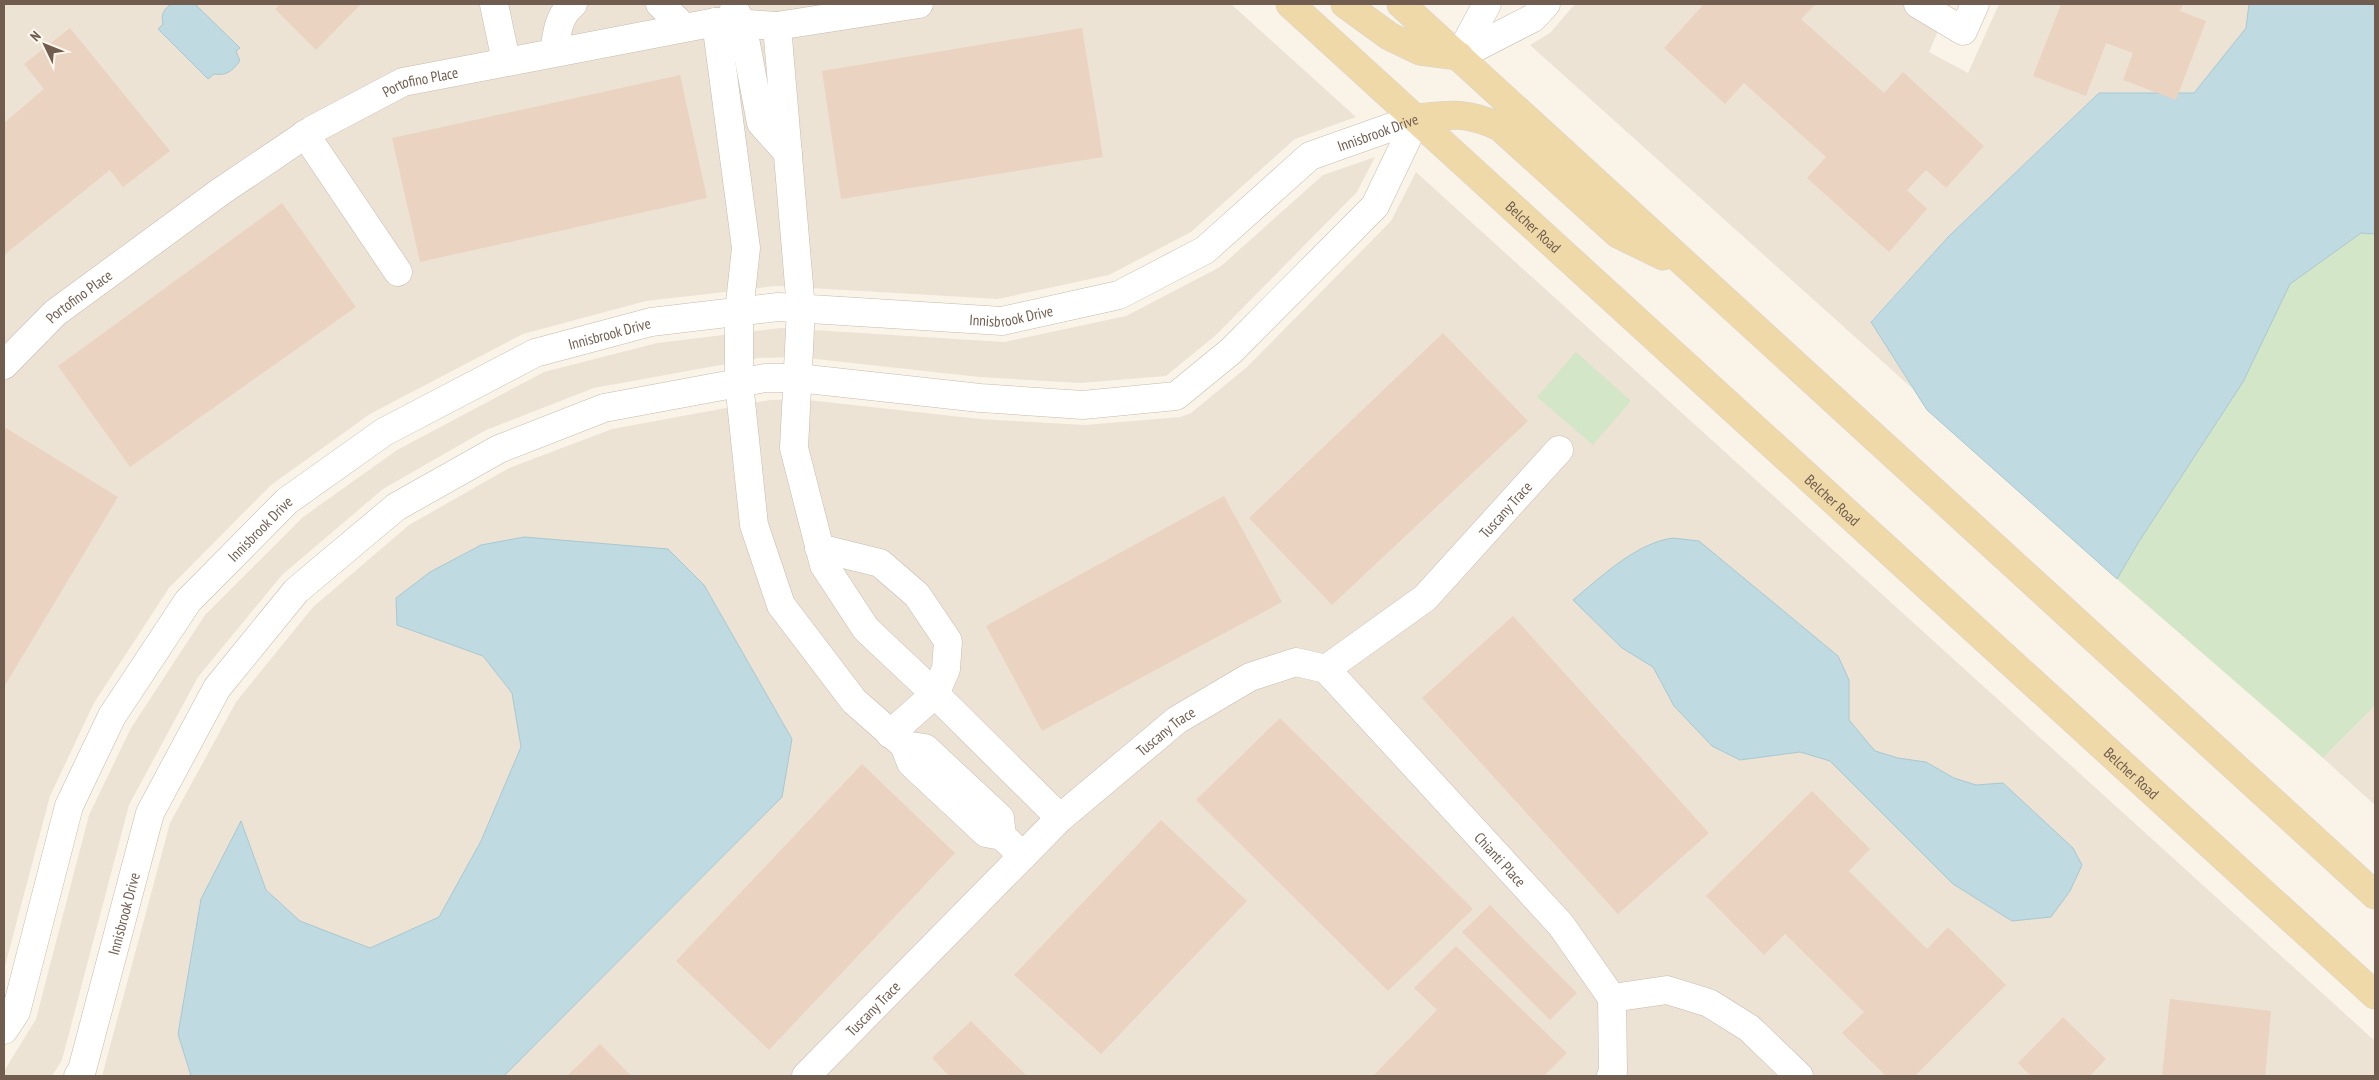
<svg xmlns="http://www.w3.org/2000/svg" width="2379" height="1080" viewBox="0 0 2379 1080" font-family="'PT Sans Narrow',sans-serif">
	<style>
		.residential { fill: #ede3d5; fill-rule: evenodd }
		.green { fill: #d3e6c8 }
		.water { fill: #bfdae1; stroke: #a7c8d1 }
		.building { fill: #ead3c1 }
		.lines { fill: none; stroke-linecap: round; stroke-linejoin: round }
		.minor-casing { stroke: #c7baad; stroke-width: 29 }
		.major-casing { stroke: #d7d2ce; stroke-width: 29 }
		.minor { stroke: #fff; stroke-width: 28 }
		.major { stroke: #f0d9a9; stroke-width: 28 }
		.labels { text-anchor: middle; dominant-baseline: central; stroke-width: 4; stroke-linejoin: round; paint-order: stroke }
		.street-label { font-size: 15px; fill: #715d4f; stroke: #fdf8ee }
	</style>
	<rect width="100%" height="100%" fill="#faf4e8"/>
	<g class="residential">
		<polygon points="4,4 1231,4 1356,117 1295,139 1191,232 1109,275 998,299 776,286 646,301 523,334 370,414 271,485 169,588 94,703 50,796 4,970"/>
		<polygon points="1575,4 1950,4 1929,52 1968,73 1999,4 2249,4 2246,28 2194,93 2099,93 1949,236 1871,321 1913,389 1530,45 1550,33"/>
		<polygon points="1375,157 1357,192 1216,335 1166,376 1080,383 979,377 798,357 759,358 594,388 486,430 383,489 282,575 198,677 129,805 62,1060 52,1076 4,1076 4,1071 36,1019 89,815 131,728 205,615 303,517 397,450 544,372 657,343 781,328 1004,342 1126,316 1220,267 1323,175"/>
		<path d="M1416 172 2375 1041V1076H504L782 797 524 537 481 545 430 572 397 625 483 656 512 693 521 747 481 841 439 917 370 948 300 921 266 890 241 821 178 1034 191 1076H102L170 823 236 702 313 607 409 525 509 468 612 429 770 400 799 399 980 419 1084 425 1180 417 1191 413 1247 367 1391 221ZM1653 667 1849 680V720L1875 752 1898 758 1926 762 1954 778 1976 785 2003 783 1953 884 1830 761 1800 752 1740 760 1674 706Z"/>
		<polygon points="2375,706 2375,805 2323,758"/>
	</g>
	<g class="green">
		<polygon points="2361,233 2375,234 2375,706 2323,758 2117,579 2138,543 2243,382 2290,284"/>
		<polygon points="1576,352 1631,401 1593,445 1537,397"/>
	</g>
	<g class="water">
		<path d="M172 4H195L240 48 236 51 240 61C232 71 227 76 214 74L208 79 158 29 163 24C161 15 163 9 172 4Z"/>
		<polygon points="2249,4 2375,4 2375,234 2361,233 2290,284 2243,382 2138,543 2117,579 1927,410 1871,322 1949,236 2099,93 2194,93 2246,28"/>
		<polygon points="524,537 668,549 704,585 792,739 782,797 504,1076 191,1076 178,1034 201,899 241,821 266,890 300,921 370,948 439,917 481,841 521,747 512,693 483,656 397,625 396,598 430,572 481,545"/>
		<path d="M1673 538 1699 541 1838 656 1849 680V720L1875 751 1898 758 1926 762 1954 778 1976 785 2003 783 2073 848 2082 865 2070 891 2051 917 2012 921 1953 884 1830 761 1800 752 1740 760 1712 746 1674 706 1653 667 1622 648 1573 600C1601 577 1636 543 1673 538Z"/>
	</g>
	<g class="building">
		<polygon points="280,4 361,4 316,50 275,9"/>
		<polygon points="1704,4 1816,4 1801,19 1884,93 1903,72 1984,146 1946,188 1926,170 1907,190 1927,209 1889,252 1807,178 1826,157 1744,83 1725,104 1664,48"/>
		<polygon points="2061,4 2183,4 2180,11 2206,21 2176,100 2123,80 2133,53 2106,43 2086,96 2033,76"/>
		<polygon points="70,28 170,151 123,187 110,170 4,255 4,123 44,89 24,64"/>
		<polygon points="1082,28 1103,157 841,199 822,71"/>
		<polygon points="680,75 707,198 420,262 392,138"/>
		<polygon points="282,203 356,307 130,467 58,366"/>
		<polygon points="1443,333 1528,421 1332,605 1249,518"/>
		<polygon points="6,428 118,497 4,687 4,432"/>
		<polygon points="1224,496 1282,602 1042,731 986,626"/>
		<polygon points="1513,616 1709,833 1618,914 1422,698"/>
		<polygon points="1280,718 1473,909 1388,991 1196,800"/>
		<polygon points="862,764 955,853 769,1050 676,961"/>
		<polygon points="1812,791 1870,849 1849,871 1927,949 1948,927 2006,985 1915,1076 1886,1076 1842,1033 1864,1012 1785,934 1764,955 1706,896"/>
		<polygon points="1161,820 1247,901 1101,1054 1014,975"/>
		<polygon points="1490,905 1577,993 1550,1020 1462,932"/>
		<polygon points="1456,946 1567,1053 1544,1076 1373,1076 1437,1010 1414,988"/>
		<polygon points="2170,999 2271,1011 2265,1076 2162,1076"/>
		<polygon points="2063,1017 2106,1059 2090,1076 2031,1076 2018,1063"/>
		<polygon points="971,1021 1027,1076 949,1076 932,1058"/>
		<polygon points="600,1044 631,1076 567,1076"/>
	</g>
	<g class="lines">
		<defs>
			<g id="minor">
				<polyline points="494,4 506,61"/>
				<polyline points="660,4 684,27"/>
				<polyline points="1918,4 1963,31 1975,4"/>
				<polyline points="734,9 742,23 761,123 788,153"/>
				<polyline points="716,22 746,248 739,312 739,383 754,525 781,605 854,701 904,745 911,763 986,833 1002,836 1023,856"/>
				<polyline points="777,26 801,309 794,448 824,565 866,629 935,694 1060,818"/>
				<path d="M554 52C557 33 558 16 573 4"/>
				<polyline points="1459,56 1533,18 1546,4"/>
				<polyline points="1459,56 1487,4"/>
				<polyline points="305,134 398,272"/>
				<path id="s1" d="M4 365 55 313 220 192 312 130 403 82 716 22 777 26 919 4"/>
				<polyline points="819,548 880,563 917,595 948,641 946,669 935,694 890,734"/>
				<path id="s2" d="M1326 669 1561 925 1612 998 1613 1072 1611 1076"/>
				<polyline points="904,745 925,748 1000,818 1002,836"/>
				<polyline points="1612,998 1667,990 1709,1003 1749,1028 1799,1076"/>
				<path id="s3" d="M4 1030 16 1012 69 806 112 716 188 601 287 501 384 432 535 353 651 322 778 307 1002 321 1119 295 1205 250 1310 156 1417 118"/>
				<path id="s4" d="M78 1076 82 1070 150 813 217 688 296 591 396 507 499 449 604 408 765 378H798L980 398 1083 405 1176 396 1231 351 1375 206 1417 118"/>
				<path id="s5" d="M806 1076 1060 818 1177 720 1250 677 1296 662 1326 669 1425 598 1559 450"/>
			</g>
			<g id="major">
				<path id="s6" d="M1290 4 2375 995"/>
				<polyline points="1345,4 1389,36 1420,51 1459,56"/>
				<polyline points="1401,4 2375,895"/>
				<path d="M1417 118C1452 114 1467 112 1500 127L1618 234 1663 256"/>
			</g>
		</defs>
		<use href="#minor" class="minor-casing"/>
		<use href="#major" class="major-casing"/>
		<use href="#minor" class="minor"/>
		<use href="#major" class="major"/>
	</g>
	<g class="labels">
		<g class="street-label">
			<text stroke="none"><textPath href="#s1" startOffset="508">Portofino Place</textPath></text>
			<text stroke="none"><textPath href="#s3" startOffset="1804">Innisbrook Drive</textPath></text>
			<text stroke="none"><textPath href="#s6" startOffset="330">Belcher Road</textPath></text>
			<text stroke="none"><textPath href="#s1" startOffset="102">Portofino Place</textPath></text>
			<text stroke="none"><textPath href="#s3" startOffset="1384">Innisbrook Drive</textPath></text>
			<text stroke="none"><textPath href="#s3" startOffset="979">Innisbrook Drive</textPath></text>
			<text stroke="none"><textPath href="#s6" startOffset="735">Belcher Road</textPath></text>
			<text stroke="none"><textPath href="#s5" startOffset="920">Tuscany Trace</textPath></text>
			<text stroke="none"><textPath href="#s3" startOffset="574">Innisbrook Drive</textPath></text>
			<text stroke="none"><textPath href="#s5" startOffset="499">Tuscany Trace</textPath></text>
			<text stroke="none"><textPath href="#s6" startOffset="1140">Belcher Road</textPath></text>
			<text stroke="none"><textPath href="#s2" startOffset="258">Chianti Place</textPath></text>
			<text stroke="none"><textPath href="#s4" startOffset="169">Innisbrook Drive</textPath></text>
			<text stroke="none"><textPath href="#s5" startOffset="95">Tuscany Trace</textPath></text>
		</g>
	</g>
	<rect width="2379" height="1080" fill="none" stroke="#715d4f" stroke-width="10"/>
	<g transform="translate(45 45) rotate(313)" stroke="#fdf8ee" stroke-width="4" paint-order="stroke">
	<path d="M0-4L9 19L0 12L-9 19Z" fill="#715d4f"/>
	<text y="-8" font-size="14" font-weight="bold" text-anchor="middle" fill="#715d4f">N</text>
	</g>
</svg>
